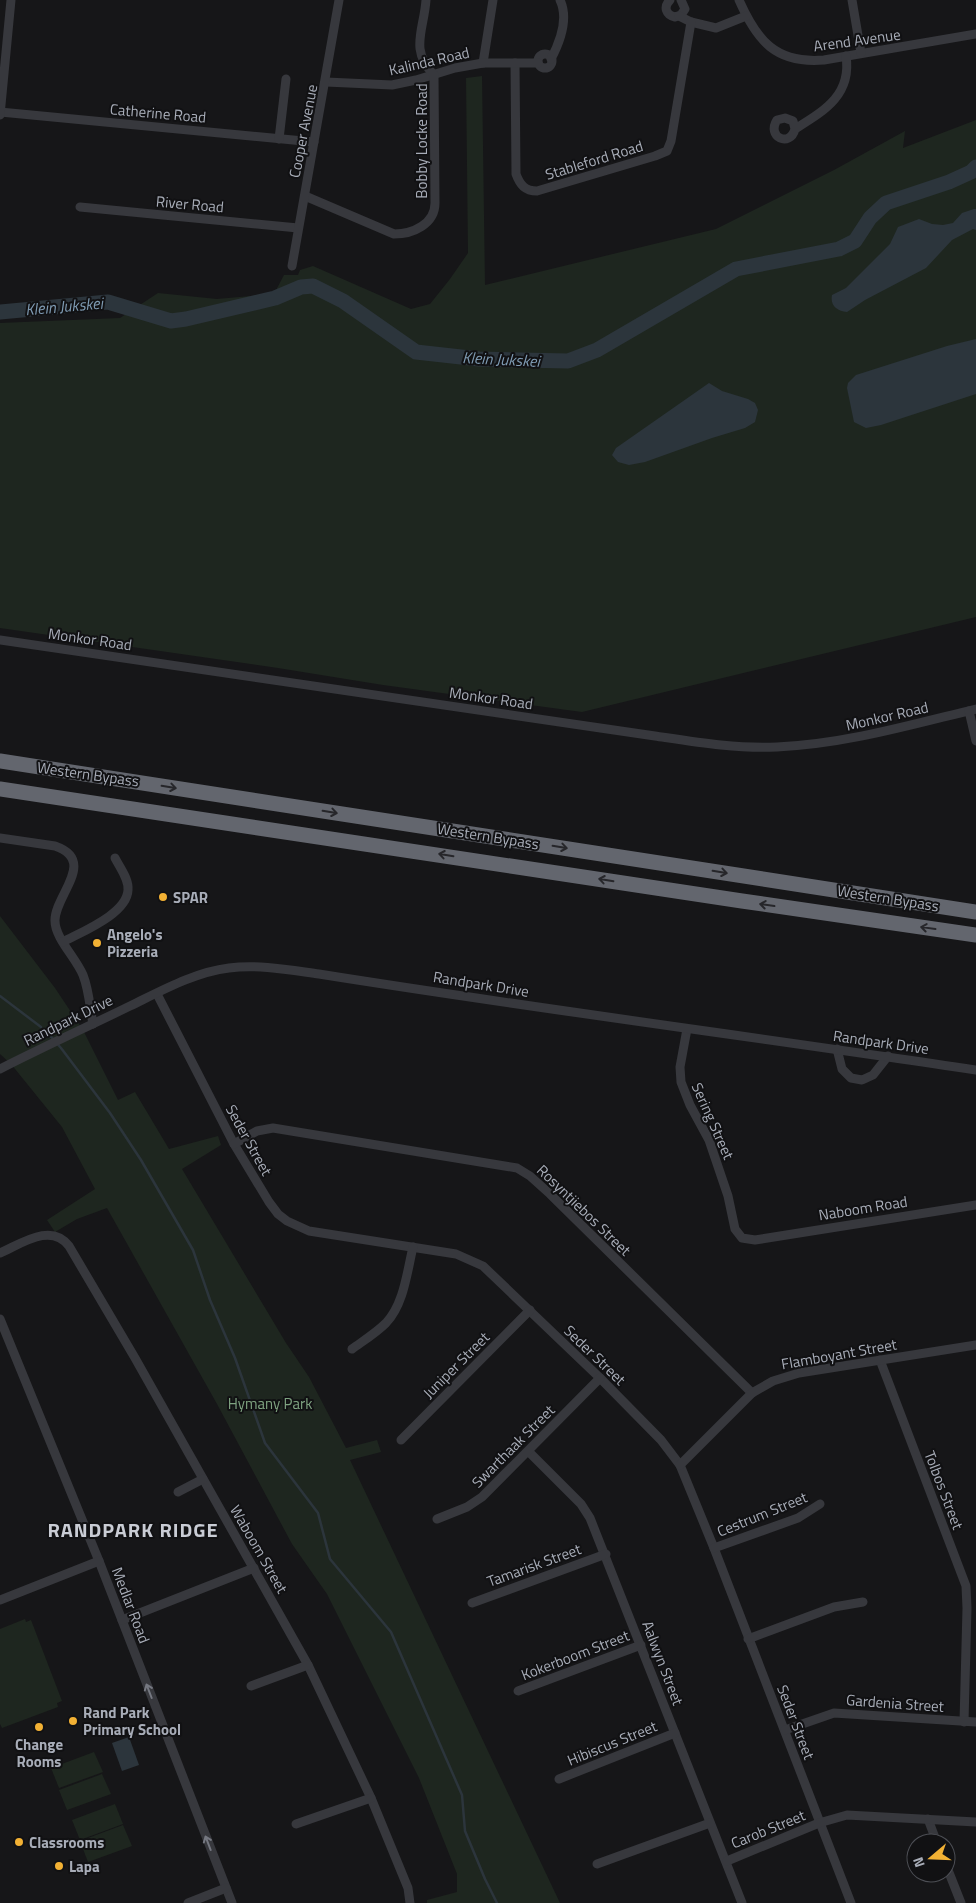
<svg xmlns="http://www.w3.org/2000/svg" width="976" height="1903" viewBox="0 0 976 1903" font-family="'Titillium Web',sans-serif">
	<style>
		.green { fill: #1e261f }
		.water { fill: #2c353c }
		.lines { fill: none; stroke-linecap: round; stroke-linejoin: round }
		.stream { stroke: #2c353c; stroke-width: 2.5 }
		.river { stroke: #2c353c; stroke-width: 15 }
		.street { stroke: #37383d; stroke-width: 9 }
		.highway { stroke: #63666e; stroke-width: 15 }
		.oneway { stroke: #26262a }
		.oneway2 { stroke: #757881 }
		.poi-dot { fill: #f2b134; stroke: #111113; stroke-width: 2 }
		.labels { text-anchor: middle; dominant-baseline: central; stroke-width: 4; stroke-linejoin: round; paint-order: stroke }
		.street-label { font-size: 15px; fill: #a8adb8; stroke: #111113 }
		.poi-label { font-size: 15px; font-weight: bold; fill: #a8adb8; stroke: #111113; text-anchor: start }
		.park-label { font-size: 15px; fill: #7fa381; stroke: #111113 }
		.water-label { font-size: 16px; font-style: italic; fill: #7f9bb3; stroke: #111113 }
		.district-label { font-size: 20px; font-weight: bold; letter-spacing: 1px; fill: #c9ccd4; stroke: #111113 }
	</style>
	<rect width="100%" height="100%" fill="#161618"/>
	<g class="green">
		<polygon points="482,76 485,285 716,229 834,170 905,131 903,148 976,120 976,617 582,712 383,685 278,668 0,628 0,323 120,318 158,293 217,299 274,294 284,275 298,275 300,270 313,266 411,309 430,304 450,279 468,253 466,78"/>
		<polygon points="0,916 55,988 83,1030 118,1100 135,1092 169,1149 218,1136 221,1145 182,1169 286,1343 309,1377 346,1448 377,1440 381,1452 350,1460 560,1903 427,1903 427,1900 457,1892 457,1874 419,1778 327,1594 292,1544 217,1404 107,1208 77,1219 55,1232 47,1220 95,1189 62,1127 11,1064 0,1054"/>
		<polygon points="25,1619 26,1622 31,1620 62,1701 57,1703 58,1707 2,1728 0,1724 0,1629"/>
		<polygon points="94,1752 103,1772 59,1788 51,1768"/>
		<polygon points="102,1774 111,1794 67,1810 59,1790"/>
		<polygon points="115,1804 123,1824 80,1840 72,1820"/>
		<polygon points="123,1825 132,1846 88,1862 80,1841"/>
	</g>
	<g class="water">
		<path d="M974 209H976V230L973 229 952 240 926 268 865 300 847 312C837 311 830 306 832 295L846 288 890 244 898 227 919 219 932 224 943 225 953 223 962 213Z"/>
		<polygon points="976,339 976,394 881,425 866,428 854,422 847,388 848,383 856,375 947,346"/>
		<polygon points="709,383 722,391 748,399 755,403 758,410 755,422 745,428 712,438 645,462 629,465 618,462 612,455 616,448"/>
		<polygon points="129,1737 139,1765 122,1771 112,1743"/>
	</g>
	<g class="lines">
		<g class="stream">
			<polyline points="0,996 41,1027"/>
			<polyline points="46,1031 61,1048 110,1113 141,1160 193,1250 210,1300 235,1358 265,1443 318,1513 330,1559 391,1632 462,1795 465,1831 485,1879 497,1903"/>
		</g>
		<polyline class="river" points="0,312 108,302 171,321 186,319 275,298 301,287 313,286 343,301 416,352 479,359 568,361 597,350 736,269 839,249 855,241 870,218 886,203 949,182 971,172 976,167"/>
		<g class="street">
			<path d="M670 0C663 7 666 15 675 17L681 15 685 9 681 0"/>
			<path d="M739 0C757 41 776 64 824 60L976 34"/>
			<polyline points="852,0 861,53"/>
			<polyline points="679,16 691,22 716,28 746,16"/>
			<circle cx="545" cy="61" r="7"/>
			<path d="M551 59C560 42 569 19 560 0"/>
			<polyline points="483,63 493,0"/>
			<path d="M515 63 516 174C520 185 525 191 537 191L655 156 667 151 671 141 691 22"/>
			<polyline points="326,82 392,85 416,80 455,68 483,63 538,63"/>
			<polyline points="0,112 314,142"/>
			<polyline points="0,115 11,0"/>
			<path d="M795 129 793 121 785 118 777 120C766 137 790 148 795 129 824 111 852 95 846 56"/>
			<polyline points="279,139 286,79"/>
			<path d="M305 196 394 234C413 234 435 224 435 203L434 75C409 50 424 30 426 0"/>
			<polyline points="80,207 298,228"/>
			<polyline points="292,266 339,0"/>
			<path d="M0 640 655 736C695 742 736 749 777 747 845 744 910 725 976 709"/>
			<polyline points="969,711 976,741"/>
			<path d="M0 838 55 846C98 861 54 896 55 921 55 938 76 958 83 975 89 990 90 1008 93 1024"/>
			<path d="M63 942C81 932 127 914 128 890 129 879 120 868 115 858"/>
			<polyline points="157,994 234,1144 269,1202 278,1214 287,1221 309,1231 456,1254 483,1266 600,1378 661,1440 680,1465 714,1548 851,1903"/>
			<polyline points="687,1029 680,1067 681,1082 690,1105 709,1140 728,1196 735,1229 742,1238 755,1240 976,1205"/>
			<polyline points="837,1049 842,1069 851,1078 862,1080 873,1075 888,1056"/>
			<path d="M0 1069C43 1047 87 1027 130 1006 161 991 195 972 229 968 258 964 290 970 319 974 538 1009 757 1037 976 1070"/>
			<polyline points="234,1144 257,1131 273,1128 517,1168 530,1176 550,1194 752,1393"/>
			<path d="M0 1253C21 1244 51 1222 69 1246L135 1358 308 1665 371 1798 408 1888 410 1903"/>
			<polyline points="0,1319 99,1561 232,1903"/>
			<path d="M352 1349C363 1341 376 1333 386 1323 404 1304 407 1272 413 1247"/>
			<polyline points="880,1360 966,1586 967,1608 964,1722"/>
			<polyline points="401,1440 530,1310"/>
			<polyline points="529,1452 581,1504 590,1518 742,1903"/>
			<polyline points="680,1465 752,1393 773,1381 799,1373 976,1345"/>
			<polyline points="178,1492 203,1479"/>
			<polyline points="437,1519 467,1507 482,1497 600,1378"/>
			<polyline points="714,1548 798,1518 820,1504"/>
			<polyline points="0,1600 99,1561"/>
			<polyline points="472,1603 606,1554"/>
			<polyline points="122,1620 254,1568"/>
			<polyline points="748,1639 834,1607 863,1602"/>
			<polyline points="251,1686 308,1665"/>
			<polyline points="518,1691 641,1645"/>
			<polyline points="785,1730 834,1713 976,1722"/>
			<polyline points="559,1779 675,1733"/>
			<polyline points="928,1819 937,1843"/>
			<polyline points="296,1824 371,1798"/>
			<polyline points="727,1861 819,1823 847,1815 976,1822"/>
			<polyline points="597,1864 710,1823"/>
			<polyline points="946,1865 961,1903"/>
			<polyline points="188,1903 226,1888"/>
		</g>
		<g class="highway">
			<polyline points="0,761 976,912"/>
			<polyline points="0,789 742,901 976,935"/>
		</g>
	</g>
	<defs><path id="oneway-shaft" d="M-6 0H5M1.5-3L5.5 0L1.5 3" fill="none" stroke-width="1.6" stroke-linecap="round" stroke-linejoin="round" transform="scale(1.25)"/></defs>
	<g class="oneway">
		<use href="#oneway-shaft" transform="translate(169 787) rotate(9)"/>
		<use href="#oneway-shaft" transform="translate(330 812) rotate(9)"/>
		<use href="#oneway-shaft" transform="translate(560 847) rotate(9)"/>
		<use href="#oneway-shaft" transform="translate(446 855) rotate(-171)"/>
		<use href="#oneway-shaft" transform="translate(720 872) rotate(9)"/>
		<use href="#oneway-shaft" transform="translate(606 880) rotate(-171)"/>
		<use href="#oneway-shaft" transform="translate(767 905) rotate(-172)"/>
		<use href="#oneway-shaft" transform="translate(928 928) rotate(-172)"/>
	</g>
	<g class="oneway2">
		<use href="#oneway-shaft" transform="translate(149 1691) rotate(-111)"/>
		<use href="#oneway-shaft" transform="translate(208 1843) rotate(-111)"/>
	</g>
	<g class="poi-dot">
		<circle cx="163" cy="897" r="5"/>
		<circle cx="97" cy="943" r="5"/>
		<circle cx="73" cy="1721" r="5"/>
		<circle cx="39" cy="1727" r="5"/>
		<circle cx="19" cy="1842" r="5"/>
		<circle cx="59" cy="1866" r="5"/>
	</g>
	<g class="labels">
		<g class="street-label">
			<text transform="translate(857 40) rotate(-8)">Arend Avenue</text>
			<text transform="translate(429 61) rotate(-13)">Kalinda Road</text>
			<text transform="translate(158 113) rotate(5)">Catherine Road</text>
			<text transform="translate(303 131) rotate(-79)">Cooper Avenue</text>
			<text transform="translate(421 141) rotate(-90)">Bobby Locke Road</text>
			<text transform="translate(594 160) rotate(-17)">Stableford Road</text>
			<text transform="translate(190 204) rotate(5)">River Road</text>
			<text transform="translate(90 639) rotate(8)">Monkor Road</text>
			<text transform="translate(491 698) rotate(8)">Monkor Road</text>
			<text transform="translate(887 716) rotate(-13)">Monkor Road</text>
			<text transform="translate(88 774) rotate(8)">Western Bypass</text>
			<text transform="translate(488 836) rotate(9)">Western Bypass</text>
			<text transform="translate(888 898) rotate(9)">Western Bypass</text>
			<text transform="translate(481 984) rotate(9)">Randpark Drive</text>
			<text transform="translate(68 1020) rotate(-26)">Randpark Drive</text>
			<text transform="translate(881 1042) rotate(8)">Randpark Drive</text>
			<text transform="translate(713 1121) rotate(66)">Sering Street</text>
			<text transform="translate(249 1140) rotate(61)">Seder Street</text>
			<text transform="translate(863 1208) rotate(-9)">Naboom Road</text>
			<text transform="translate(584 1210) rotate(44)">Rosyntjiebos Street</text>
			<text transform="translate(839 1354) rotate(-10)">Flamboyant Street</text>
			<text transform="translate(595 1355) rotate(44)">Seder Street</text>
			<text transform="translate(456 1365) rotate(-45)">Juniper Street</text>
			<text transform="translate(513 1446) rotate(-45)">Swarthaak Street</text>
			<text transform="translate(944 1490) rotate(69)">Tolbos Street</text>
			<text transform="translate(762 1514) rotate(-22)">Cestrum Street</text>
			<text transform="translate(259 1549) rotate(60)">Waboom Street</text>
			<text transform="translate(534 1565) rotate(-20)">Tamarisk Street</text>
			<text transform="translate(131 1605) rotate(69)">Medlar Road</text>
			<text transform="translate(575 1655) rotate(-21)">Kokerboom Street</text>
			<text transform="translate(663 1663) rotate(69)">Aalwyn Street</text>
			<text transform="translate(895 1703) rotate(4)">Gardenia Street</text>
			<text transform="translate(796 1722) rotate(69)">Seder Street</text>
			<text transform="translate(612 1743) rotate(-22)">Hibiscus Street</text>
			<text transform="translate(768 1829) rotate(-22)">Carob Street</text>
		</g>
		<g class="poi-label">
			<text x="173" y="897">SPAR</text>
			<text x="107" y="934">Angelo's<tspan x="107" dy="17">Pizzeria</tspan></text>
			<text x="83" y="1712">Rand Park<tspan x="83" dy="17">Primary School</tspan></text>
			<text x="39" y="1744" text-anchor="middle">Change<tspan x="39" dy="17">Rooms</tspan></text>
			<text x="29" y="1842">Classrooms</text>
			<text x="69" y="1866">Lapa</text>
		</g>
		<g class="park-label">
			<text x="270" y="1403">Hymany Park</text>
		</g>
		<g class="water-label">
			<text transform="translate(64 306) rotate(-5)">Klein Jukskei</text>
			<text transform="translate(501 359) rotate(3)">Klein Jukskei</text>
		</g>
		<g class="district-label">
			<text x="133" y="1529">RANDPARK RIDGE</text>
		</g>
	</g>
	<g transform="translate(931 1858) rotate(251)"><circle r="24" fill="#111113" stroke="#4d4f55"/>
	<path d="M0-4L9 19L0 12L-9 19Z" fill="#f2b134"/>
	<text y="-8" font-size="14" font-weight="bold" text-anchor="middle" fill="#a8adb8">N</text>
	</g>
</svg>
